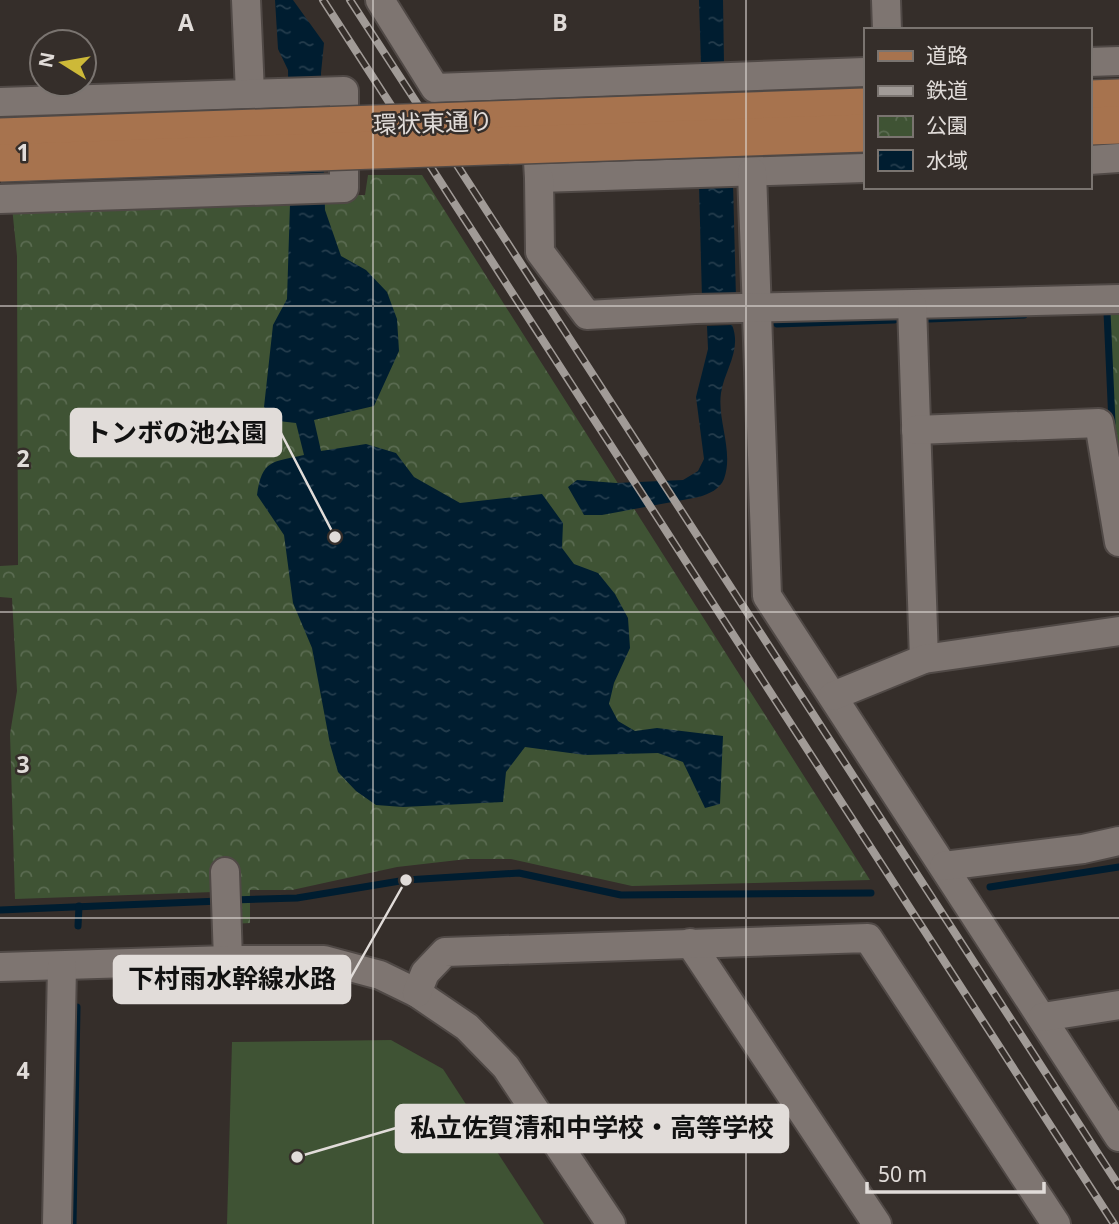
<svg xmlns="http://www.w3.org/2000/svg" width="1119" height="1224" viewBox="0 0 1119 1224" font-family="'Noto Sans','Noto Sans JP',sans-serif">
	<style>
		.grass { fill: #3f5334 }
		.park { fill: url(#park-crowns) }
		.water { fill: url(#water-ripples) }
		.lines { fill: none; stroke-linecap: round; stroke-linejoin: round }
		.stream { stroke: #001d30; stroke-width: 7 }
		.minor-casing { stroke: #504946; stroke-width: 32 }
		.major-casing { stroke: #504946; stroke-width: 40 }
		.minor { stroke: #7e7571; stroke-width: 28 }
		.major { stroke: #a7734e; stroke-width: 37 }
		.rail-casing { stroke: #a19b97; stroke-width: 8 }
		.rail { stroke: #352e2a; stroke-width: 5; stroke-dasharray: 16; stroke-linecap: butt }
		.major-bridge-casing { stroke: #504946; stroke-width: 40; stroke-linecap: butt }
		.major-bridge { stroke: #a7734e; stroke-width: 37 }
		.grid { fill: none; stroke: #e1dcd9; stroke-width: 2; stroke-opacity: 0.55 }
		.labels { text-anchor: middle; dominant-baseline: central; stroke-width: 5; stroke-linejoin: round; paint-order: stroke }
		.street-label { font-size: 24px; fill: #e1dcd9; stroke: #352e2a }
		.grid-label { font-size: 23px; text-anchor: middle; font-weight: bold; fill: #e1dcd9; stroke: #352e2a; stroke-width: 5; stroke-linejoin: round; paint-order: stroke }
		.leader { fill: none; stroke: #e1dcd9; stroke-width: 2.5 }
		.callout-dot { fill: #e1dcd9; stroke: #352e2a; stroke-width: 2.5 }
		.callout { fill: #e1dcd9; stroke: #e1dcd9; stroke-width: 2.5 }
		.callout-label { font-size: 26px; text-anchor: middle; font-weight: bold; fill: #111 }
	</style>
	<defs>
		<pattern id="park-crowns" width="20" height="18" patternUnits="userSpaceOnUse" patternTransform="scale(1.75)"><rect width="20" height="18" fill="#3f5334"/><path d="M2 6a3 3 0 1 1 6 0M12 15a3 3 0 1 1 6 0" fill="none" stroke="#5a6b51"/></pattern>
		<pattern id="water-ripples" width="26" height="14" patternUnits="userSpaceOnUse" patternTransform="scale(1.75)"><rect width="26" height="14" fill="#001d30"/><path d="M2 4q2-2 4 0t4 0M15 11q2-2 4 0t4 0" fill="none" stroke="#253d4d"/></pattern>
	</defs>
	<rect width="100%" height="100%" fill="#352e2a"/>
	<polygon class="grass" points="391,1040 443,1069 544,1224 227,1224 232,1042"/>
	<g class="park">
		<polygon points="368,175 422,175 870,880 632,886 511,859 467,859 397,867 292,890 250,890 250,923 216,925 214,892 15,899 10,734 17,691 12,598 0,597 0,566 18,565 17,256 12,207 365,195"/>
		<polygon points="1107,309 1119,309 1119,462 1110,413"/>
	</g>
	<g class="water">
		<path d="M275 0H293L324 43 321 73 325 210 341 256 366 270 387 292 397 319 399 351 374 406 314 420 321 451 366 444 396 453 414 477 460 503 542 494 563 523 562 548 574 564 598 573 615 594 628 618 630 648 614 683 609 704 618 721 635 731 657 728 723 736 720 804 705 808 683 762 658 753 585 755 525 747 506 772 503 802 403 807 376 805 356 791 338 772 330 744 312 648 293 603 284 535 257 495C262 459 273 462 304 455L296 423 278 421 264 407 273 325 287 299 290 204 288 70 278 49Z"/>
		<polygon points="699,0 723,0 724,64 701,65"/>
		<polygon points="733,183 736,298 702,299 699,184"/>
		<path d="M732 325C742 350 725 369 721 393 717 420 734 451 724 479 720 489 709 494 699 497L602 515H584L568 487 577 480 616 483 683 480 698 471 704 459 696 397 708 349 707 326Z"/>
	</g>
	<g class="lines">
		<g class="stream">
			<polyline points="1107,312 1112,423"/>
			<polyline points="929,319 1024,315"/>
			<polyline points="777,324 894,320"/>
			<polyline points="990,887 1119,867"/>
			<polyline points="232,900 297,898 406,880 519,873 621,895 871,893"/>
			<polyline points="0,910 220,901"/>
			<polyline points="78,926 79,906"/>
			<polyline points="73,1224 77,1007"/>
		</g>
		<defs>
			<g id="minor">
				<polyline points="246,0 250,93"/>
				<polyline points="380,0 435,88 865,72"/>
				<polyline points="886,0 887,30"/>
				<polyline points="1089,62 1119,61"/>
				<polyline points="0,102 344,91 344,188 0,199"/>
				<polyline points="1089,160 1119,158"/>
				<polyline points="538,161 539,178 865,168"/>
				<polyline points="752,172 767,596 1119,1137"/>
				<polyline points="539,178 540,252 587,315 696,309 1119,299"/>
				<polyline points="912,305 924,659"/>
				<polyline points="916,430 1099,423 1119,542"/>
				<polyline points="833,696 924,659 1119,631"/>
				<polyline points="944,866 1083,849 1119,841"/>
				<polyline points="225,872 228,960"/>
				<polyline points="690,943 877,1224"/>
				<polyline points="0,967 228,960 324,960 380,975 417,993 467,1027 506,1067 611,1224"/>
				<polyline points="417,993 425,973 445,952 868,938 1056,1224"/>
				<polyline points="1043,1017 1119,1005"/>
				<polyline points="57,1224 62,966"/>
			</g>
			<g id="major">
				<polyline points="1089,99 1119,98"/>
				<polyline points="1089,126 1119,125"/>
			</g>
		</defs>
		<use href="#minor" class="minor-casing"/>
		<use href="#major" class="major-casing"/>
		<use href="#minor" class="minor"/>
		<use href="#major" class="major"/>
		<defs>
			<g id="rail">
				<polyline points="323,0 1114,1224"/>
				<polyline points="350,0 1119,1186"/>
			</g>
		</defs>
		<use href="#rail" class="rail-casing"/>
		<use href="#rail" class="rail"/>
		<defs>
			<g id="major-bridge">
				<polyline points="0,137 865,107"/>
				<polyline points="0,163 865,133"/>
			</g>
		</defs>
		<use href="#major-bridge" class="major-bridge-casing"/>
		<use href="#major-bridge" class="major-bridge"/>
	</g>
	<path class="grid" d="M373 0V1224M746 0V1224M0 306H1119M0 612H1119M0 918H1119"/>
	<g class="labels">
		<g class="street-label">
			<text transform="translate(433 122) rotate(-2)">環状東通り</text>
		</g>
	</g>
	<g class="grid-label">
		<text x="186" y="31">A</text>
		<text x="560" y="31">B</text>
		<text x="23" y="161">1</text>
		<text x="23" y="467">2</text>
		<text x="23" y="773">3</text>
		<text x="23" y="1079">4</text>
	</g>
	<path class="leader" d="M335 537L281 433M406 880L350 979M297 1157L396 1128"/>
	<g class="callout-dot">
		<circle cx="335" cy="537" r="7"/>
		<circle cx="406" cy="880" r="7"/>
		<circle cx="297" cy="1157" r="7"/>
	</g>
	<g class="callout">
		<rect x="71" y="409" width="210" height="47" rx="7"/>
		<rect x="114" y="956" width="236" height="47" rx="7"/>
		<rect x="396" y="1105" width="392" height="47" rx="7"/>
	</g>
	<g class="callout-label">
		<text x="176" y="442">トンボの池公園</text>
		<text x="232" y="988">下村雨水幹線水路</text>
		<text x="592" y="1137">私立佐賀清和中学校・高等学校</text>
	</g>
	<rect x="864" y="28" width="228" height="161" fill="#352e2a" stroke="#7a7470" stroke-width="2"/>
	<rect x="878" y="51" width="35" height="10" fill="#a7734e" stroke="#7a7470" stroke-width="2"/>
	<text x="926" y="63" font-size="21" fill="#e1dcd9">道路</text>
	<rect x="878" y="86" width="35" height="10" fill="#a19b97" stroke="#7a7470" stroke-width="2"/>
	<text x="926" y="98" font-size="21" fill="#e1dcd9">鉄道</text>
	<rect x="878" y="116" width="35" height="21" fill="url(#park-crowns)" stroke="#7a7470" stroke-width="2"/>
	<text x="926" y="133" font-size="21" fill="#e1dcd9">公園</text>
	<rect x="878" y="150" width="35" height="21" fill="url(#water-ripples)" stroke="#7a7470" stroke-width="2"/>
	<text x="926" y="168" font-size="21" fill="#e1dcd9">水域</text>
	<g transform="translate(63 63) rotate(281)"><circle r="33" fill="#352e2a" stroke="#7a7470" stroke-width="2"/>
	<path d="M0-5L12 26L0 18L-12 26Z" fill="#cdb938"/>
	<text y="-10" font-size="19" font-weight="bold" text-anchor="middle" fill="#e1dcd9">N</text>
	</g>
	<path d="M867 1182v10h177v-10" fill="none" stroke="#e1dcd9" stroke-width="3.5"/>
	<text x="878" y="1182" font-size="21" fill="#e1dcd9" stroke="#352e2a" stroke-width="5" paint-order="stroke">50 m</text>
</svg>
